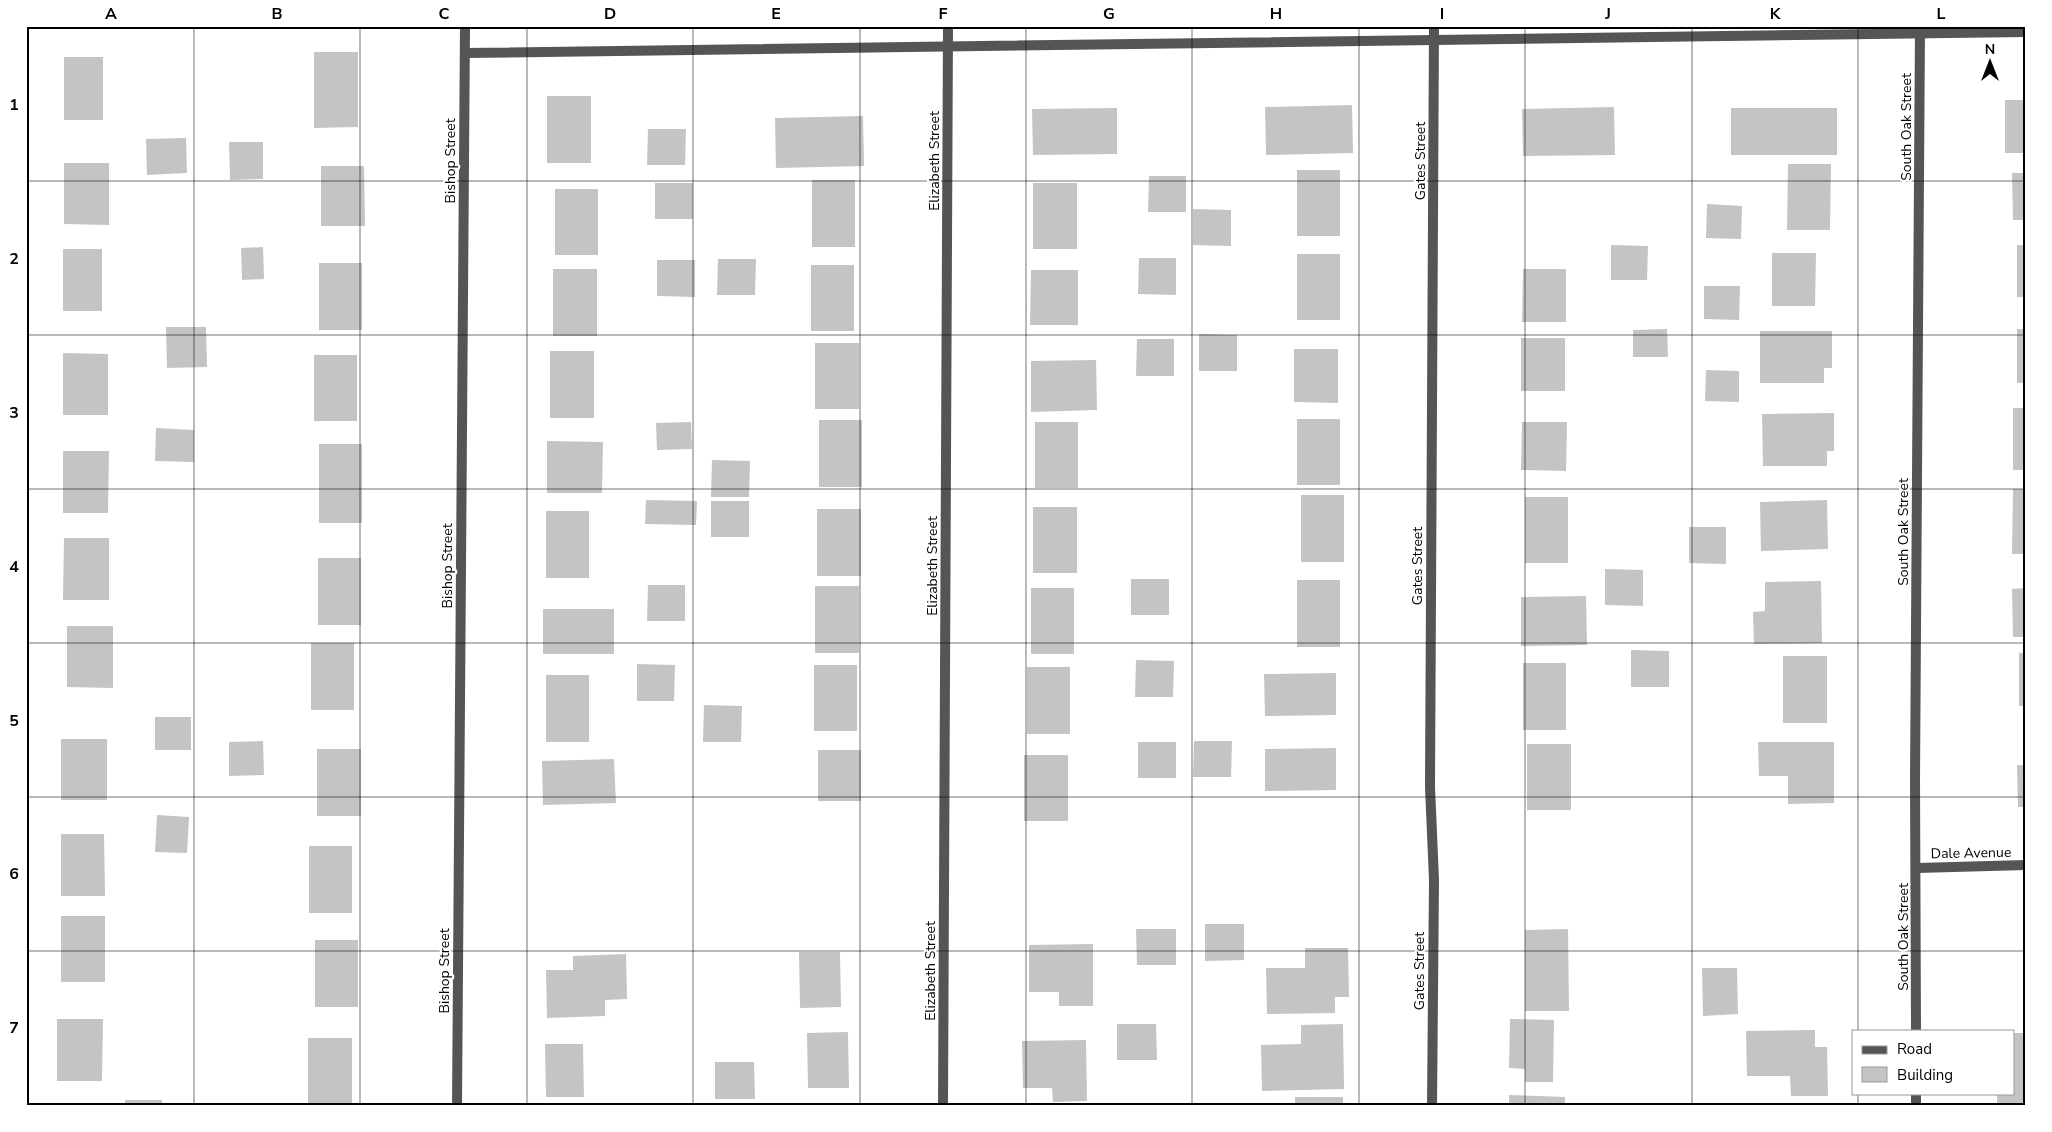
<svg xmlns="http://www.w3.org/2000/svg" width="2052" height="1132" viewBox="0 0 2052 1132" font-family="'Nunito Sans',sans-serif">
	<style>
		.building { fill: #c4c4c4 }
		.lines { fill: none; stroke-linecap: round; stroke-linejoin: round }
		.street { stroke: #555; stroke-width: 10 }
		.grid { fill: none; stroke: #000; stroke-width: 1; stroke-opacity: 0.55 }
		.labels { text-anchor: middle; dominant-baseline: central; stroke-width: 4.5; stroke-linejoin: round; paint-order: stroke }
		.street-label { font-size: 14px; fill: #000; stroke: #fff }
		.neatline { fill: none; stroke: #000; stroke-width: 2 }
		.grid-label { font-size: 16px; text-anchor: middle; font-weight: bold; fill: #000 }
	</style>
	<rect width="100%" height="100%" fill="#fff"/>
	<g class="building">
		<rect x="321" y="26" width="38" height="2"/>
		<polygon points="314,52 358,52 358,127 314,128"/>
		<rect x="64" y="57" width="39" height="63"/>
		<rect x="547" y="96" width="44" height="67"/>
		<rect x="2005" y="100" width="21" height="53"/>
		<polygon points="1352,105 1353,153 1266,155 1265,107"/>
		<polygon points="1614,107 1615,155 1523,156 1522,109"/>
		<polygon points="1117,108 1117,154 1033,155 1032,109"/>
		<rect x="1731" y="108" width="106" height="47"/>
		<polygon points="863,116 864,166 776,168 775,118"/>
		<polygon points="648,129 686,129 685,165 647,165"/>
		<polygon points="186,138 187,173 147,175 146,139"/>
		<polygon points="229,142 263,142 263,179 230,180"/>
		<polygon points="64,163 109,163 109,225 64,224"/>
		<polygon points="1788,164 1831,164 1830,230 1787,230"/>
		<polygon points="321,166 364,166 365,226 321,226"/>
		<rect x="1297" y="170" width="43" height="66"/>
		<polygon points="2012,173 2026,173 2026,220 2013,220"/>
		<polygon points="1149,176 1186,176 1186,212 1148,212"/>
		<rect x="812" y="180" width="43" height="67"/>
		<rect x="655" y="183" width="38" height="36"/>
		<rect x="1033" y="183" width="44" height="66"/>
		<rect x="555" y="189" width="43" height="66"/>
		<polygon points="1707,204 1742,206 1741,239 1706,238"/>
		<polygon points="1193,209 1231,210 1231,246 1193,245"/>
		<polygon points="1611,245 1648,246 1647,280 1611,280"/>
		<rect x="2017" y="245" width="9" height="52"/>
		<polygon points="263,247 264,279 242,280 241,248"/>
		<rect x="63" y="249" width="39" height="62"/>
		<polygon points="1772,253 1816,253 1815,306 1772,306"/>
		<rect x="1297" y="254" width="43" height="66"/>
		<polygon points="1139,258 1176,258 1176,295 1138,294"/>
		<polygon points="718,259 756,259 755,295 717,295"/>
		<polygon points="657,260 695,260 695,297 657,296"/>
		<rect x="319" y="263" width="43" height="67"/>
		<rect x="811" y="265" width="43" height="66"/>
		<rect x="553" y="269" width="44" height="67"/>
		<polygon points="1523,269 1566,269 1566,322 1522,322"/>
		<polygon points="1031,270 1078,270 1078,325 1030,325"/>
		<polygon points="1704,286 1740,286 1739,320 1704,319"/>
		<polygon points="166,327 206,327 207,367 167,368"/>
		<polygon points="1667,329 1668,357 1633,357 1633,330"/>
		<rect x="2017" y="329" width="9" height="54"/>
		<polygon points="1760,331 1832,331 1832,368 1824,368 1824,383 1760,383"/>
		<polygon points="1199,334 1237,335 1237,371 1199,371"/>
		<rect x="1521" y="338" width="44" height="53"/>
		<polygon points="1137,339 1174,339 1174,376 1136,376"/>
		<rect x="815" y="343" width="44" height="66"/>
		<polygon points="1294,349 1338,349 1338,403 1294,402"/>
		<rect x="550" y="351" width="44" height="67"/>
		<polygon points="63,353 108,354 108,415 63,415"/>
		<rect x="314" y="355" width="43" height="66"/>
		<polygon points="1096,360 1097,410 1031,412 1031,361"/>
		<polygon points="1706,370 1739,371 1739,402 1705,401"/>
		<rect x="2013" y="408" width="13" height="62"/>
		<polygon points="1834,413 1834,451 1827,451 1827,466 1763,466 1762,414"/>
		<rect x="1297" y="419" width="43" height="66"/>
		<rect x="819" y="420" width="43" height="67"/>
		<polygon points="691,422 692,449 657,450 656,423"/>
		<rect x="1035" y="422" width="43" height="66"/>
		<polygon points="1522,422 1567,422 1566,471 1521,470"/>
		<polygon points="156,428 194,430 194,462 155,461"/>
		<polygon points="547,441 603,442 602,493 547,493"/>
		<rect x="319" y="444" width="43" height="79"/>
		<polygon points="63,451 109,451 108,513 63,513"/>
		<polygon points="712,460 750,461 749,497 711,497"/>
		<polygon points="2013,489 2026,489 2026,554 2012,554"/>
		<rect x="1301" y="495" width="43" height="67"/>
		<rect x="1525" y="497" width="43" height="66"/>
		<polygon points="646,500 697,501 696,525 645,524"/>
		<polygon points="1827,500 1828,549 1761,551 1760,502"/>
		<rect x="711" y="501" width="38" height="36"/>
		<rect x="1033" y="507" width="44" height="66"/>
		<rect x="817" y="509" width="44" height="67"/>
		<rect x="546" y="511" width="43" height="67"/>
		<polygon points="1689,527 1726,527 1726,564 1689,563"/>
		<polygon points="64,538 109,538 109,600 63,600"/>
		<rect x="318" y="558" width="43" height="67"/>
		<polygon points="1605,569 1643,570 1643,606 1605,605"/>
		<rect x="1131" y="579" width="38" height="36"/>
		<rect x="1297" y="580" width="43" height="67"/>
		<polygon points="1821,581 1822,643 1754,644 1753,612 1765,611 1765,582"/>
		<polygon points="648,585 685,585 685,621 647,621"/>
		<rect x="815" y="586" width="44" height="67"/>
		<rect x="1031" y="588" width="43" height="66"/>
		<polygon points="2026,588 2026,637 2013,637 2012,589"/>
		<polygon points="1586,596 1587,645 1521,646 1521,597"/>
		<rect x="543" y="609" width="71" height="45"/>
		<polygon points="67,626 113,626 113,688 67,687"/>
		<rect x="311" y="643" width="43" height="67"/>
		<polygon points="1631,650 1669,651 1669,687 1631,687"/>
		<rect x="2019" y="653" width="7" height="53"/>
		<rect x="1783" y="656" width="44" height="67"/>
		<polygon points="1136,660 1174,661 1173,697 1135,697"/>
		<rect x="1523" y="663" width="43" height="67"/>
		<polygon points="637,664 675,665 674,701 637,701"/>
		<rect x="814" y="665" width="43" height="66"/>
		<rect x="1027" y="667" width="43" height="67"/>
		<polygon points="1336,673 1336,715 1265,716 1264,674"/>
		<rect x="546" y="675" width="43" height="67"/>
		<polygon points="704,705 742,706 741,742 703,742"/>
		<rect x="155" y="717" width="36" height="33"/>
		<rect x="61" y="739" width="46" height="61"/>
		<polygon points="263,741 264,775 229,776 229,742"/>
		<polygon points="1194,741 1232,741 1231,777 1193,777"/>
		<rect x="1138" y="742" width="38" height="36"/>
		<polygon points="1758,742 1834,742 1834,803 1788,804 1788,776 1759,776"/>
		<rect x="1527" y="744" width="44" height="66"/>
		<polygon points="1336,748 1336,790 1265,791 1265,749"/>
		<rect x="317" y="749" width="44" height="67"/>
		<rect x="818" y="750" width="43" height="51"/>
		<rect x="1024" y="755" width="44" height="66"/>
		<polygon points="614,759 616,803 543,805 542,761"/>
		<polygon points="2017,765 2026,765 2026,807 2018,807"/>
		<polygon points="157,815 189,817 187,853 155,852"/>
		<polygon points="61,834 104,834 105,896 61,896"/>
		<rect x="309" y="846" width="43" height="67"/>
		<rect x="61" y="916" width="44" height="66"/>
		<polygon points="1205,924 1244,924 1244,960 1205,961"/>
		<polygon points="1136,929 1176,929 1176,965 1137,965"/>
		<polygon points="1568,929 1569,1011 1525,1011 1525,930"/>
		<rect x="315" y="940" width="43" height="67"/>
		<polygon points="1093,944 1093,1006 1059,1006 1059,992 1029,992 1029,945"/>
		<polygon points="1305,948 1348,948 1349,997 1335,997 1335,1013 1267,1014 1266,968 1305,968"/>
		<polygon points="799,952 840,952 841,1007 800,1008"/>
		<polygon points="626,954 627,999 605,1000 605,1016 547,1018 546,970 573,970 573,956"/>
		<polygon points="1702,968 1737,968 1738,1014 1703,1016"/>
		<polygon points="57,1019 103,1019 102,1081 57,1081"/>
		<polygon points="1510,1019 1554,1020 1553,1082 1525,1082 1525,1069 1509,1068"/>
		<polygon points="1117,1024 1156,1024 1157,1060 1117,1060"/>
		<polygon points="1343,1024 1344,1089 1262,1091 1261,1045 1301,1044 1301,1025"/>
		<polygon points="1815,1030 1815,1047 1827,1047 1828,1096 1791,1096 1790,1076 1747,1076 1746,1031"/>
		<polygon points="848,1032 849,1088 808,1088 807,1033"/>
		<polygon points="2013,1033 2026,1033 2026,1106 1997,1106 1997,1093 2013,1093"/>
		<rect x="308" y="1038" width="44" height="68"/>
		<polygon points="1086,1040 1087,1101 1053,1102 1052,1088 1023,1088 1022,1041"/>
		<polygon points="545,1044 583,1044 584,1097 546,1097"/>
		<polygon points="715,1062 754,1062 755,1099 715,1099"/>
		<polygon points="1509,1095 1565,1097 1565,1106 1509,1106"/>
		<rect x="1295" y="1097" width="48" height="9"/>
		<rect x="125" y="1100" width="37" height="6"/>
	</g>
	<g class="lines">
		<g class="street">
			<polyline points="465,53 2026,32"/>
			<polyline points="1917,868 2026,865"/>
			<polyline points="1916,1031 1915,780 1920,26"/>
			<polyline points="457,1106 465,26"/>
			<polyline points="943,1106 948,26"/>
			<polyline points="1432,1106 1434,880 1430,787 1434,26"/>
			<polyline points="1916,1106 1916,1093"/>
		</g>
	</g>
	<path class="grid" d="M194 26V1106M360 26V1106M527 26V1106M693 26V1106M860 26V1106M1026 26V1106M1192 26V1106M1359 26V1106M1525 26V1106M1692 26V1106M1858 26V1031M26 181H2026M26 335H2026M26 489H2026M26 643H2026M26 797H2026M26 951H2026M1858 1093V1106"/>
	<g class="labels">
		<g class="street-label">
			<text transform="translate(1906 127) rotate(-90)">South Oak Street</text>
			<text transform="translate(450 161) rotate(-90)">Bishop Street</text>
			<text transform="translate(934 161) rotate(-90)">Elizabeth Street</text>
			<text transform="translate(1420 161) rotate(-90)">Gates Street</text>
			<text transform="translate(1903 532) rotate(-90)">South Oak Street</text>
			<text transform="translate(447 566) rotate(-90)">Bishop Street</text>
			<text transform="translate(932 566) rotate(-90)">Elizabeth Street</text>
			<text transform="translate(1417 566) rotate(-90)">Gates Street</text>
			<text transform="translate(1971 853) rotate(-1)">Dale Avenue</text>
			<text transform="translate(1903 937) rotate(-90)">South Oak Street</text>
			<text transform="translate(444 971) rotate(-90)">Bishop Street</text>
			<text transform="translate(930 971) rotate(-90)">Elizabeth Street</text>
			<text transform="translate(1419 971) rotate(-90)">Gates Street</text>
		</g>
	</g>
	<rect width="2052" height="1132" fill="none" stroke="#ffffff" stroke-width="55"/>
	<rect x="1852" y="1030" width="162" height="65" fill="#ffffff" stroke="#999999"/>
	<rect x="1862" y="1046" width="25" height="8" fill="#555555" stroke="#999999"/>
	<text x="1897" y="1054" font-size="15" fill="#000000">Road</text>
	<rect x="1862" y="1067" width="25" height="15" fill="#c4c4c4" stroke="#999999"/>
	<text x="1897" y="1080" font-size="15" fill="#000000">Building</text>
	<g transform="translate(1990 62)" stroke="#ffffff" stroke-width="4" paint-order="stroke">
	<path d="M0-4L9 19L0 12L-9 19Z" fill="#000000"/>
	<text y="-8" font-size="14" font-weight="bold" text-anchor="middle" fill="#000000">N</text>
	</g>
	<rect x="28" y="28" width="1996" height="1076" class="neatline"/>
	<g class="grid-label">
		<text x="111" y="19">A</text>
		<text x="277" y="19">B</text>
		<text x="444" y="19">C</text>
		<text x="610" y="19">D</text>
		<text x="776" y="19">E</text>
		<text x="943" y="19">F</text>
		<text x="1109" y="19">G</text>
		<text x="1276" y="19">H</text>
		<text x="1442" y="19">I</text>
		<text x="1608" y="19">J</text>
		<text x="1775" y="19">K</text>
		<text x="1941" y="19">L</text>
		<text x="14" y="110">1</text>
		<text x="14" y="264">2</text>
		<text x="14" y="418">3</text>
		<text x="14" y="572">4</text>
		<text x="14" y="726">5</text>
		<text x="14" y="879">6</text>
		<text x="14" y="1033">7</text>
	</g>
</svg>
